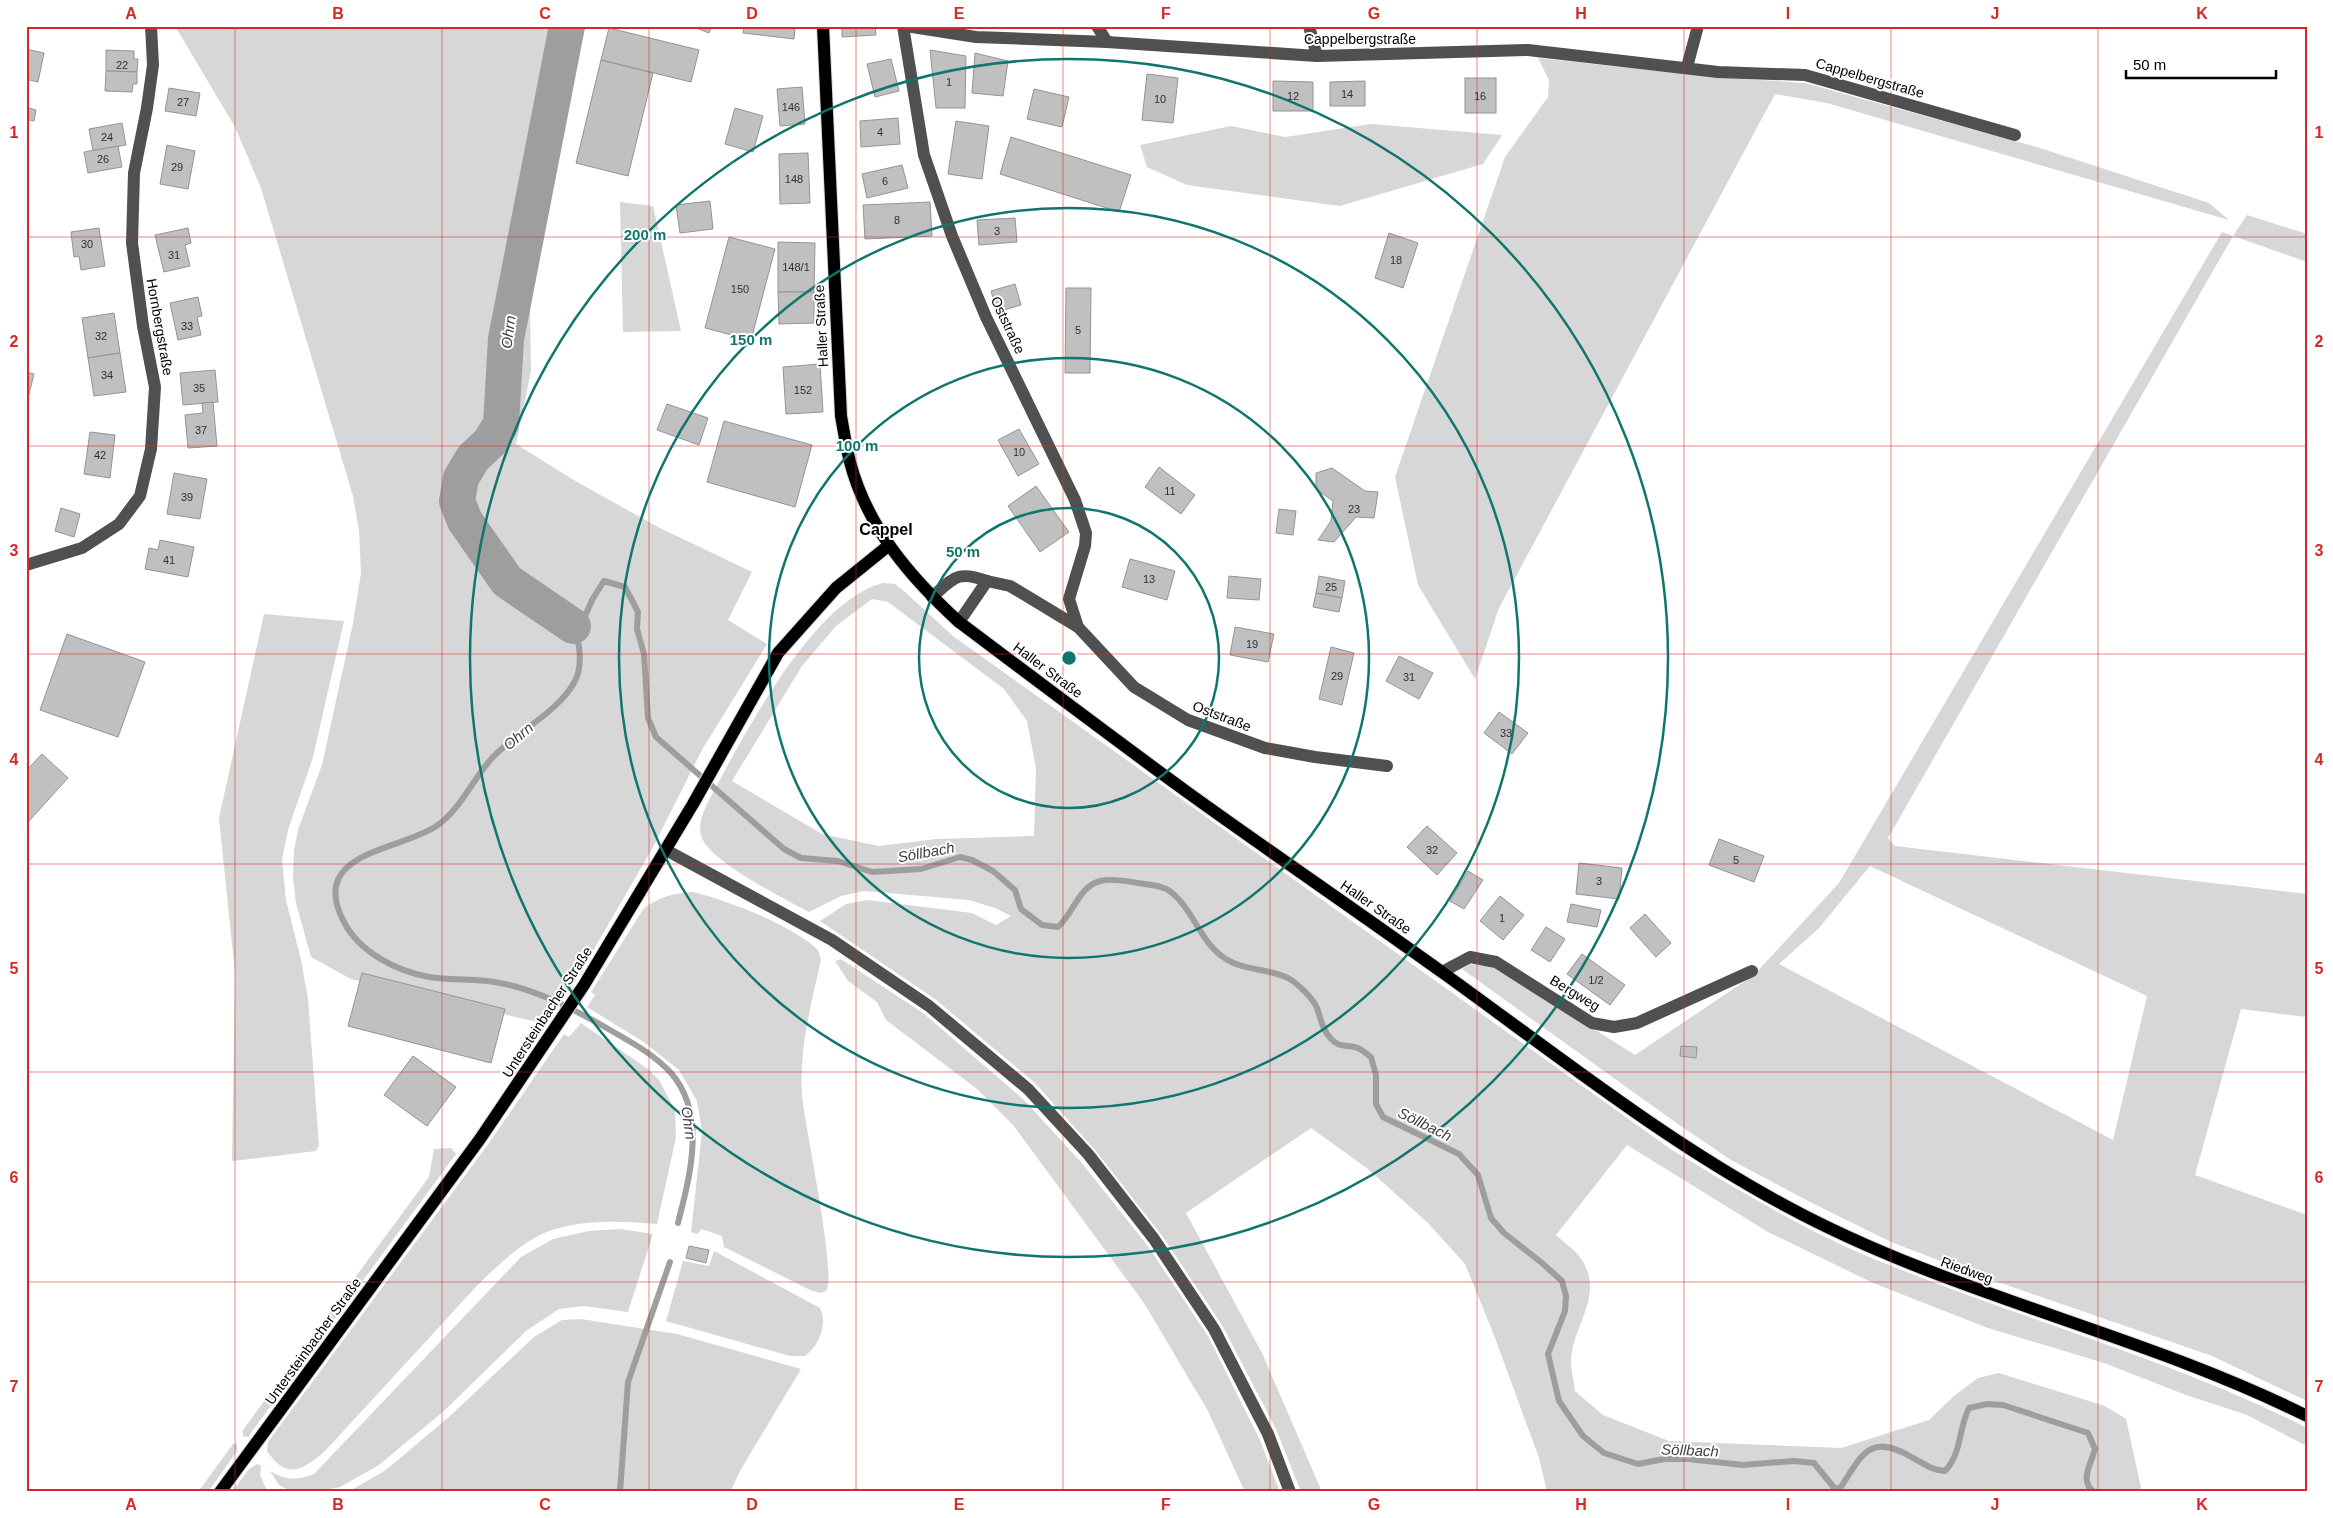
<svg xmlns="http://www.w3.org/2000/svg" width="2333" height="1518" viewBox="0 0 2333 1518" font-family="Arial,sans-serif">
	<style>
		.green { fill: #d7d7d7; fill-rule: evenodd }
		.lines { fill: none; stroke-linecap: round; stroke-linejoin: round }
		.stream { stroke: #9e9e9e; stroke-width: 6 }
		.river { stroke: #9e9e9e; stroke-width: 36 }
		.building { fill: #c0c0c0; stroke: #949494 }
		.major-casing { stroke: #dbdbdb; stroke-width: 14 }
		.minor { stroke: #505050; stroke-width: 12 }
		.major { stroke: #000; stroke-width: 12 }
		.grid { fill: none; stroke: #d62828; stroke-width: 1; stroke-opacity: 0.55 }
		.ring { fill: none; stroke: #0f766e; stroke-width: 2.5 }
		.labels { text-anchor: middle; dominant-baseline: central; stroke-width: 4; stroke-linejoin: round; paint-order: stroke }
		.number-label { font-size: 11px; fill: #303030 }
		.street-label { font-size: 14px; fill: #000; stroke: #fff }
		.water-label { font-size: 15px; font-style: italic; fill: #3f3f3f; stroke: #fff }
		.quarter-label { font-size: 16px; font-weight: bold; fill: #000; stroke: #fff }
		.centre { fill: #0f766e; stroke: #fff; stroke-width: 2.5 }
		.ring-label { font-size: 15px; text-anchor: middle; font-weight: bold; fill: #0f766e; stroke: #fff; stroke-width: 4; stroke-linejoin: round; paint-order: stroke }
		.neatline { fill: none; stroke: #d62828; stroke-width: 2 }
		.grid-label { font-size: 16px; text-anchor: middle; font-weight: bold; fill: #d62828 }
	</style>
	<rect width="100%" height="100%" fill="#fff"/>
	<g class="green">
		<polygon points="175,26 581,26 530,310 531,371 516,444 577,482 660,528 752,572 728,620 767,644 702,750 652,849 575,982 546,1024 351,979 311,957 296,903 293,878 294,851 298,830 322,765 353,623 361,573 359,531 353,496 261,188 235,127"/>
		<polygon points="1538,58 1714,77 1805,83 2040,148 2209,203 2229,220 1827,103 1775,94 1499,608 1475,679 1418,585 1395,477 1505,157 1548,97 1549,80"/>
		<polygon points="1371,124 1502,135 1483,164 1340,206 1187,185 1147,167 1140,145 1231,126 1285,137"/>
		<polygon points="620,202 653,206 681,331 623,332"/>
		<path d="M2247 215 2307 234V262L2233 236 1888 838 1895 846 2307 894V1017L2241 1009 2195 1175 2307 1215V1401L2212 1356 1972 1273 1891 1242 1814 1204 1731 1160 1675 1122 1462 969 1470 964 1496 967 1635 1055 1754 975 1839 883 2222 232 2233 236ZM1870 866 2147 996 2113 1140 1779 964 1819 928Z"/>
		<path d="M883 583 895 584 904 591 953 636 1672 1150C1743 1193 1812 1235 1889 1265 2028 1321 2173 1360 2307 1428V1446L2247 1415 2186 1395 2104 1363 1988 1328 1873 1283 1768 1232 1627 1145 1556 1235C1563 1242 1573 1248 1579 1256 1607 1293 1573 1323 1571 1360 1571 1370 1574 1381 1575 1391L1603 1415 1669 1441 1841 1448 1929 1420 1955 1395 1978 1378 1999 1373 2105 1406 2126 1419 2142 1492H1547L1539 1458 1494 1335 1465 1264 1428 1223 1368 1169 1311 1128 1186 1213 1262 1353 1322 1492H1301L1276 1429 1222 1325 1163 1237 1095 1150 1035 1083 935 999 820 921 846 904 867 900 972 913 996 925 1011 916 995 908 969 900 864 891 841 896 809 912C784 898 707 861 701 835 698 823 703 813 708 802 741 741 812 600 883 583ZM872 599 888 602 1004 689 1027 721 1036 768 1034 836 937 839 879 846 822 834 732 781 802 666 836 626Z"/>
		<polygon points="264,614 344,621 313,757 288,830 282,860 286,900 301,960 308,999 319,1145 316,1151 232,1161 235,973 219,818"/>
		<path d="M693 892C729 901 792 925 818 950L821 960C811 1004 799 1050 802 1095 804 1122 838 1279 826 1291 821 1295 813 1291 808 1289L724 1247 722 1236 702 1229 697 1234 691 1232 702 1132 697 1101 679 1070 645 1043 587 1007 595 995 591 992 644 908C660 897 674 893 693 892Z"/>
		<polygon points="841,959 923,1013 1023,1099 1081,1162 1147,1245 1208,1336 1260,1440 1280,1492 1245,1492 1208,1411 1144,1303 1013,1125 977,1089 886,1020 877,1002 848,981 835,961"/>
		<path d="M581 1023 648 1069 659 1080 675 1110 676 1137 657 1224C622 1221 586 1219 552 1230 508 1245 461 1304 430 1337 394 1376 359 1414 324 1452 301 1471 287 1480 267 1451L268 1442 489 1143 564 1034 569 1037Z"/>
		<polygon points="451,1148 456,1154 248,1437 243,1436 243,1430 429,1177 434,1149"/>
		<path d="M620 1229 653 1234 628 1312 584 1306 559 1309 526 1331 445 1410 379 1465 340 1487 315 1492H292L279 1485 270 1471C286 1480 296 1481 314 1474L521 1257 553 1239 589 1231Z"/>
		<path d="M714 1251 820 1308C828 1324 819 1346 805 1356H790L666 1321 683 1261 709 1266Z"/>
		<polygon points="581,1319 677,1334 801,1369 740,1471 730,1492 348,1492 386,1470 450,1416 534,1337 562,1320"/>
		<polygon points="233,1444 237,1444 237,1451 208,1492 198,1492"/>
		<polygon points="257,1464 261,1466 260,1475 267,1491 269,1492 232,1492 249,1469"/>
	</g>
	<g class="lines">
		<g class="stream">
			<path d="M678 1223C690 1176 707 1114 671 1073 653 1053 627 1040 605 1027 573 1009 537 990 500 983 477 978 453 981 429 977 397 971 360 953 344 922 307 853 397 851 435 827 460 811 472 780 492 758 516 732 559 712 575 681 583 665 580 641 573 626L583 621 592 600 604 581 625 587 638 612 637 629 644 654 648 718 656 737 784 849 801 858 838 861 872 872 921 869 960 857 972 860 993 871 1015 890 1021 909 1042 925 1058 927C1074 913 1078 887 1100 881 1111 878 1127 881 1138 883 1148 885 1163 885 1171 892 1194 910 1200 943 1226 959 1244 971 1268 968 1288 978 1297 983 1313 998 1317 1008 1321 1019 1322 1029 1331 1039 1339 1047 1344 1045 1355 1047 1360 1048 1366 1053 1371 1057L1376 1075V1104L1383 1117 1459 1154 1478 1175 1491 1218 1504 1233 1542 1263 1562 1281 1566 1296 1565 1311 1548 1354 1559 1401 1583 1436 1604 1453 1638 1464 1664 1459H1688L1743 1465 1794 1461 1814 1463 1835 1489 1841 1487C1863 1452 1871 1433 1913 1458 1925 1464 1931 1470 1945 1471 1962 1453 1958 1430 1969 1408L1987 1404 2003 1405 2088 1433 2095 1449C2091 1464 2079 1481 2094 1492"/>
			<polyline points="620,1492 628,1382 670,1262"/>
		</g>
		<polyline class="river" points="567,26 506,339 501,424 490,442 473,458 461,478 457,501 465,521 507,581 573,626"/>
	</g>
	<g class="building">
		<polygon points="691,26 712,26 709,33"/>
		<polygon points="744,26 795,26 794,39 743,33"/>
		<polygon points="842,26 875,26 876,35 842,37"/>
		<polygon points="609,28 699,50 691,82 601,60"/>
		<polygon points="26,49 44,53 38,82 26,79"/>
		<polygon points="106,50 134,51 134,59 138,59 137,72 106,71"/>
		<polygon points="930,50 966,56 965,108 936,108"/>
		<polygon points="975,53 1008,61 1003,96 972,93"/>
		<polygon points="891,59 899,91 875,97 867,64"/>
		<polygon points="601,60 653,73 628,176 576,163"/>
		<polygon points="106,71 137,72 137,84 133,84 132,92 105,91"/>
		<polygon points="1147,74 1178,78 1173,123 1142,120"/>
		<rect x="1465" y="78" width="31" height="35"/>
		<polygon points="1273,81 1313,82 1313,111 1273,111"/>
		<polygon points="1365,81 1365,106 1330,106 1330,82"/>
		<polygon points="802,87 805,124 780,126 777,89"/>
		<polygon points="169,88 200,93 196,116 165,111"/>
		<polygon points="1034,89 1069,97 1062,127 1027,119"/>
		<polygon points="26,107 36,110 34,121 26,119"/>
		<polygon points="735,108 763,116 753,152 725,144"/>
		<polygon points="898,118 900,144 861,147 860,121"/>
		<polygon points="956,121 989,126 982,179 948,174"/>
		<polygon points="122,123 126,145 93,151 89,129"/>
		<polygon points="1011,137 1131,175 1119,212 1000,174"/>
		<polygon points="167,145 195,151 188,189 160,184"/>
		<polygon points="118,146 122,167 88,173 84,152"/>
		<polygon points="808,153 810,203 780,204 779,154"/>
		<polygon points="902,165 908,188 867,198 862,174"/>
		<polygon points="710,201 713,229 680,233 676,205"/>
		<polygon points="930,202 932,236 865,239 863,205"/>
		<polygon points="1015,218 1017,242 979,245 977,220"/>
		<polygon points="99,228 105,266 81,270 79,256 74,257 71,232"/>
		<polygon points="188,228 191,243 185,245 190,266 164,272 155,235"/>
		<polygon points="1389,233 1418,243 1403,288 1375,278"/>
		<polygon points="729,237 775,249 751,340 705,328"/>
		<polygon points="778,242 815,243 814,292 778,292"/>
		<polygon points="1015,284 1021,305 997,312 991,291"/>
		<polygon points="1066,288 1091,288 1090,373 1065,373"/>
		<polygon points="778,292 814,292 814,323 779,324"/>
		<polygon points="198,297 202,316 197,317 201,335 178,340 170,303"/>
		<polygon points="114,313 120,353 88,358 82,318"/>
		<polygon points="120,353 126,392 94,396 88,358"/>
		<polygon points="820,364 823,412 786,414 783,367"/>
		<polygon points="215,370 218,402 183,405 180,373"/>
		<polygon points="26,372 34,374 26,406"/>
		<polygon points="213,402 217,446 188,448 185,415 203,413 202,403"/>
		<polygon points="667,404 708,418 699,445 657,430"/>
		<polygon points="724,421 812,445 795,507 707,482"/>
		<polygon points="1019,429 1039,464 1018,476 998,440"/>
		<polygon points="90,432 115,435 110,478 84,474"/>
		<polygon points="1159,467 1195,495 1181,514 1145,487"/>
		<polygon points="1332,468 1365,491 1378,492 1374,518 1356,517 1334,542 1318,540 1331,521 1333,501 1316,489 1316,473"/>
		<polygon points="174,473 207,479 200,519 167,514"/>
		<polygon points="1036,486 1069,532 1040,552 1008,506"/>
		<polygon points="61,508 80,514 74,537 55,531"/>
		<polygon points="1279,509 1296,511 1293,535 1276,533"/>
		<polygon points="160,540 194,547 188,577 145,569 149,548 158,550"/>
		<polygon points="1130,559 1175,571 1167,600 1122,587"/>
		<polygon points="1229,576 1261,579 1259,600 1227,598"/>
		<polygon points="1319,576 1345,581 1342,598 1316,593"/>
		<polygon points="1316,593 1342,598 1339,612 1313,607"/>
		<polygon points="1235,627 1274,634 1268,662 1230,655"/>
		<polygon points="67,634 145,662 118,737 40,710"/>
		<polygon points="1331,647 1354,653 1342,705 1319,699"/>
		<polygon points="1399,656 1433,673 1419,699 1386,681"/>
		<polygon points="1499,712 1528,733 1512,754 1484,733"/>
		<polygon points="42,754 68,778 29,821 26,819 26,771"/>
		<polygon points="1427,826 1457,853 1437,875 1407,847"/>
		<polygon points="1719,839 1764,856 1754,882 1709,865"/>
		<polygon points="1579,863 1622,868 1619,899 1576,894"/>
		<polygon points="1468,871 1483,880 1464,909 1450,901"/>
		<polygon points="1500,896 1524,915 1503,940 1480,921"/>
		<polygon points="1571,904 1601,910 1597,927 1567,922"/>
		<polygon points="1645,914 1671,943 1656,957 1630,928"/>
		<polygon points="1546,927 1565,939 1550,962 1531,950"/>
		<polygon points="1582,954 1625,985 1610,1005 1567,974"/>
		<polygon points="362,973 505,1009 491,1063 348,1026"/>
		<polygon points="1681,1046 1697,1047 1696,1058 1680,1056"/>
		<polygon points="413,1056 456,1087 427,1126 384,1095"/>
		<polygon points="689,1246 709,1250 706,1263 686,1258"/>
	</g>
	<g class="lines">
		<defs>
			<g id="major">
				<path d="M823 26 841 416C844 432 846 447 850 462 867 527 910 577 959 622 1035 679 1110 736 1187 792 1273 854 1360 913 1446 975 1557 1055 1665 1141 1786 1206 1952 1296 2139 1332 2307 1416"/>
				<polyline points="220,1492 480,1139 584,985 693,804 778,653 836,588 888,546"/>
			</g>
		</defs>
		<use href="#major" class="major-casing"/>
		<g class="minor">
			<polyline points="903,26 924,155 952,236 986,317 1075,500 1086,533 1085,546 1069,599 1078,627"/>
			<polyline points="906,26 976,37 1107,42 1317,56 1528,50 1718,72 1805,75 2015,135"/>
			<polyline points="1097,26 1107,42"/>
			<polyline points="1309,26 1317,56"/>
			<polyline points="1687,67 1698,26"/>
			<polyline points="26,565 82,548 119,524 140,496 151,449 155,387 143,326 132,243 134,173 147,108 153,65 151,26"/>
			<path d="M932 597C954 578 957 570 987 581"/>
			<polyline points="959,622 987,581 1010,586 1078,627 1134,687 1188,720 1265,748 1315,757 1387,766"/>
			<polyline points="666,850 832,940 929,1006 1028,1089 1088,1154 1154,1239 1214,1329 1268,1434 1290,1492"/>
			<polyline points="1442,972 1470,957 1496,962 1592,1023 1614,1027 1637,1023 1752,971"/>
		</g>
		<use href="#major" class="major"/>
	</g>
	<path class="grid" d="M235 26V1492M442 26V1492M649 26V1492M856 26V1492M1063 26V1492M1270 26V1492M1477 26V1492M1684 26V1492M1891 26V1492M2098 26V1492M26 237H2307M26 446H2307M26 654H2307M26 864H2307M26 1072H2307M26 1282H2307"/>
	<g class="ring">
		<circle cx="1069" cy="658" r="150"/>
		<circle cx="1069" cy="658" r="300"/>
		<circle cx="1069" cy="658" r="450"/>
		<circle cx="1069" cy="658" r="599"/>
	</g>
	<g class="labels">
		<g class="number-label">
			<text x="122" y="65">22</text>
			<text x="949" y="82">1</text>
			<text x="1347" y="94">14</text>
			<text x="1293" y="96">12</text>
			<text x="1480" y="96">16</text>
			<text x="1160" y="99">10</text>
			<text x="183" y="102">27</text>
			<text x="791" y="107">146</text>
			<text x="880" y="132">4</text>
			<text x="107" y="137">24</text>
			<text x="103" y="159">26</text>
			<text x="177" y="167">29</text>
			<text x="794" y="179">148</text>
			<text x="885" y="181">6</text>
			<text x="897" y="220">8</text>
			<text x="997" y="231">3</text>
			<text x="87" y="244">30</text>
			<text x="174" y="255">31</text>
			<text x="1396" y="260">18</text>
			<text x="796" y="267">148/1</text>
			<text x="740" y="289">150</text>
			<text x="187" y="326">33</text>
			<text x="1078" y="330">5</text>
			<text x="101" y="336">32</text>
			<text x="107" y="375">34</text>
			<text x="199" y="388">35</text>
			<text x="803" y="390">152</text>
			<text x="201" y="430">37</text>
			<text x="1019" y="452">10</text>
			<text x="100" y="455">42</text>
			<text x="1170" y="491">11</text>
			<text x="187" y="497">39</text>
			<text x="1354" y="509">23</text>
			<text x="169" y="560">41</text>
			<text x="1149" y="579">13</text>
			<text x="1331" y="587">25</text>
			<text x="1252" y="644">19</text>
			<text x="1337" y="676">29</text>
			<text x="1409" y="677">31</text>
			<text x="1506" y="733">33</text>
			<text x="1432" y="850">32</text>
			<text x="1736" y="860">5</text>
			<text x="1599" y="881">3</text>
			<text x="1502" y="918">1</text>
			<text x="1596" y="980">1/2</text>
		</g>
		<g class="street-label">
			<text x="1360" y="39">Cappelbergstraße</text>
			<text transform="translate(1870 78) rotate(16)">Cappelbergstraße</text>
			<text transform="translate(1008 325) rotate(65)">Oststraße</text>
			<text transform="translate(821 326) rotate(-93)">Haller Straße</text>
			<text transform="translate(160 327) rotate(80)">Hornbergstraße</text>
			<text transform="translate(1048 670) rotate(37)">Haller Straße</text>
			<text transform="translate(1222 716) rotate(21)">Oststraße</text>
			<text transform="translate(1376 907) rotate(35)">Haller Straße</text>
			<text transform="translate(1575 993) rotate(31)">Bergweg</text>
			<text transform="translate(547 1012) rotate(-57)">Untersteinbacher Straße</text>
			<text transform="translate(1967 1270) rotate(20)">Riedweg</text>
			<text transform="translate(313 1341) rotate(-54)">Untersteinbacher Straße</text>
		</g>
		<g class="water-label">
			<text transform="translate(508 332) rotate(-82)">Ohrn</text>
			<text transform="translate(518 736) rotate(-40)">Ohrn</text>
			<text transform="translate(926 852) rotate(-10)">Söllbach</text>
			<text transform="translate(689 1123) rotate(82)">Ohrn</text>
			<text transform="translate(1425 1124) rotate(26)">Söllbach</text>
			<text transform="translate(1690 1450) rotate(2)">Söllbach</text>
		</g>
		<g class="quarter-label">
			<text x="886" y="529">Cappel</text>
		</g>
	</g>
	<circle cx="1069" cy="658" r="8" class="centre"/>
	<g class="ring-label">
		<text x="645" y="240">200 m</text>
		<text x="751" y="345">150 m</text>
		<text x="857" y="451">100 m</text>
		<text x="963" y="557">50 m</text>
	</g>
	<rect width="2333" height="1518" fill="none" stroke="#ffffff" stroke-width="55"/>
	<path d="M2126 70v8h150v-8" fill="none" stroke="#000000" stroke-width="2.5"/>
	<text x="2133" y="70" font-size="15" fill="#000000" stroke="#ffffff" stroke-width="4" paint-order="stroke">50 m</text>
	<rect x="28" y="28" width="2278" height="1462" class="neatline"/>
	<g class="grid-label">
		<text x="131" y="19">A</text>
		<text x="338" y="19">B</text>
		<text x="545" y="19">C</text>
		<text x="752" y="19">D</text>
		<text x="959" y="19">E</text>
		<text x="1166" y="19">F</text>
		<text x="1374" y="19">G</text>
		<text x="1581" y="19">H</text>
		<text x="1788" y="19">I</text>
		<text x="1995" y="19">J</text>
		<text x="2202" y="19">K</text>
		<text x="14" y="138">1</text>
		<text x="2319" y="138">1</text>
		<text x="14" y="347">2</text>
		<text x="2319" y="347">2</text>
		<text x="14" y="556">3</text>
		<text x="2319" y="556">3</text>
		<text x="14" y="765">4</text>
		<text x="2319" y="765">4</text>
		<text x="14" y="974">5</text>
		<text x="2319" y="974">5</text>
		<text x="14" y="1183">6</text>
		<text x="2319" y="1183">6</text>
		<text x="14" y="1392">7</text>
		<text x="2319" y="1392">7</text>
		<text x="131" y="1510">A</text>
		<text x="338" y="1510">B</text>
		<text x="545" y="1510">C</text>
		<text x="752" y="1510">D</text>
		<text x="959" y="1510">E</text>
		<text x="1166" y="1510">F</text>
		<text x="1374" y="1510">G</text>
		<text x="1581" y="1510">H</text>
		<text x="1788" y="1510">I</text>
		<text x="1995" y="1510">J</text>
		<text x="2202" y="1510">K</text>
	</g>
</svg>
